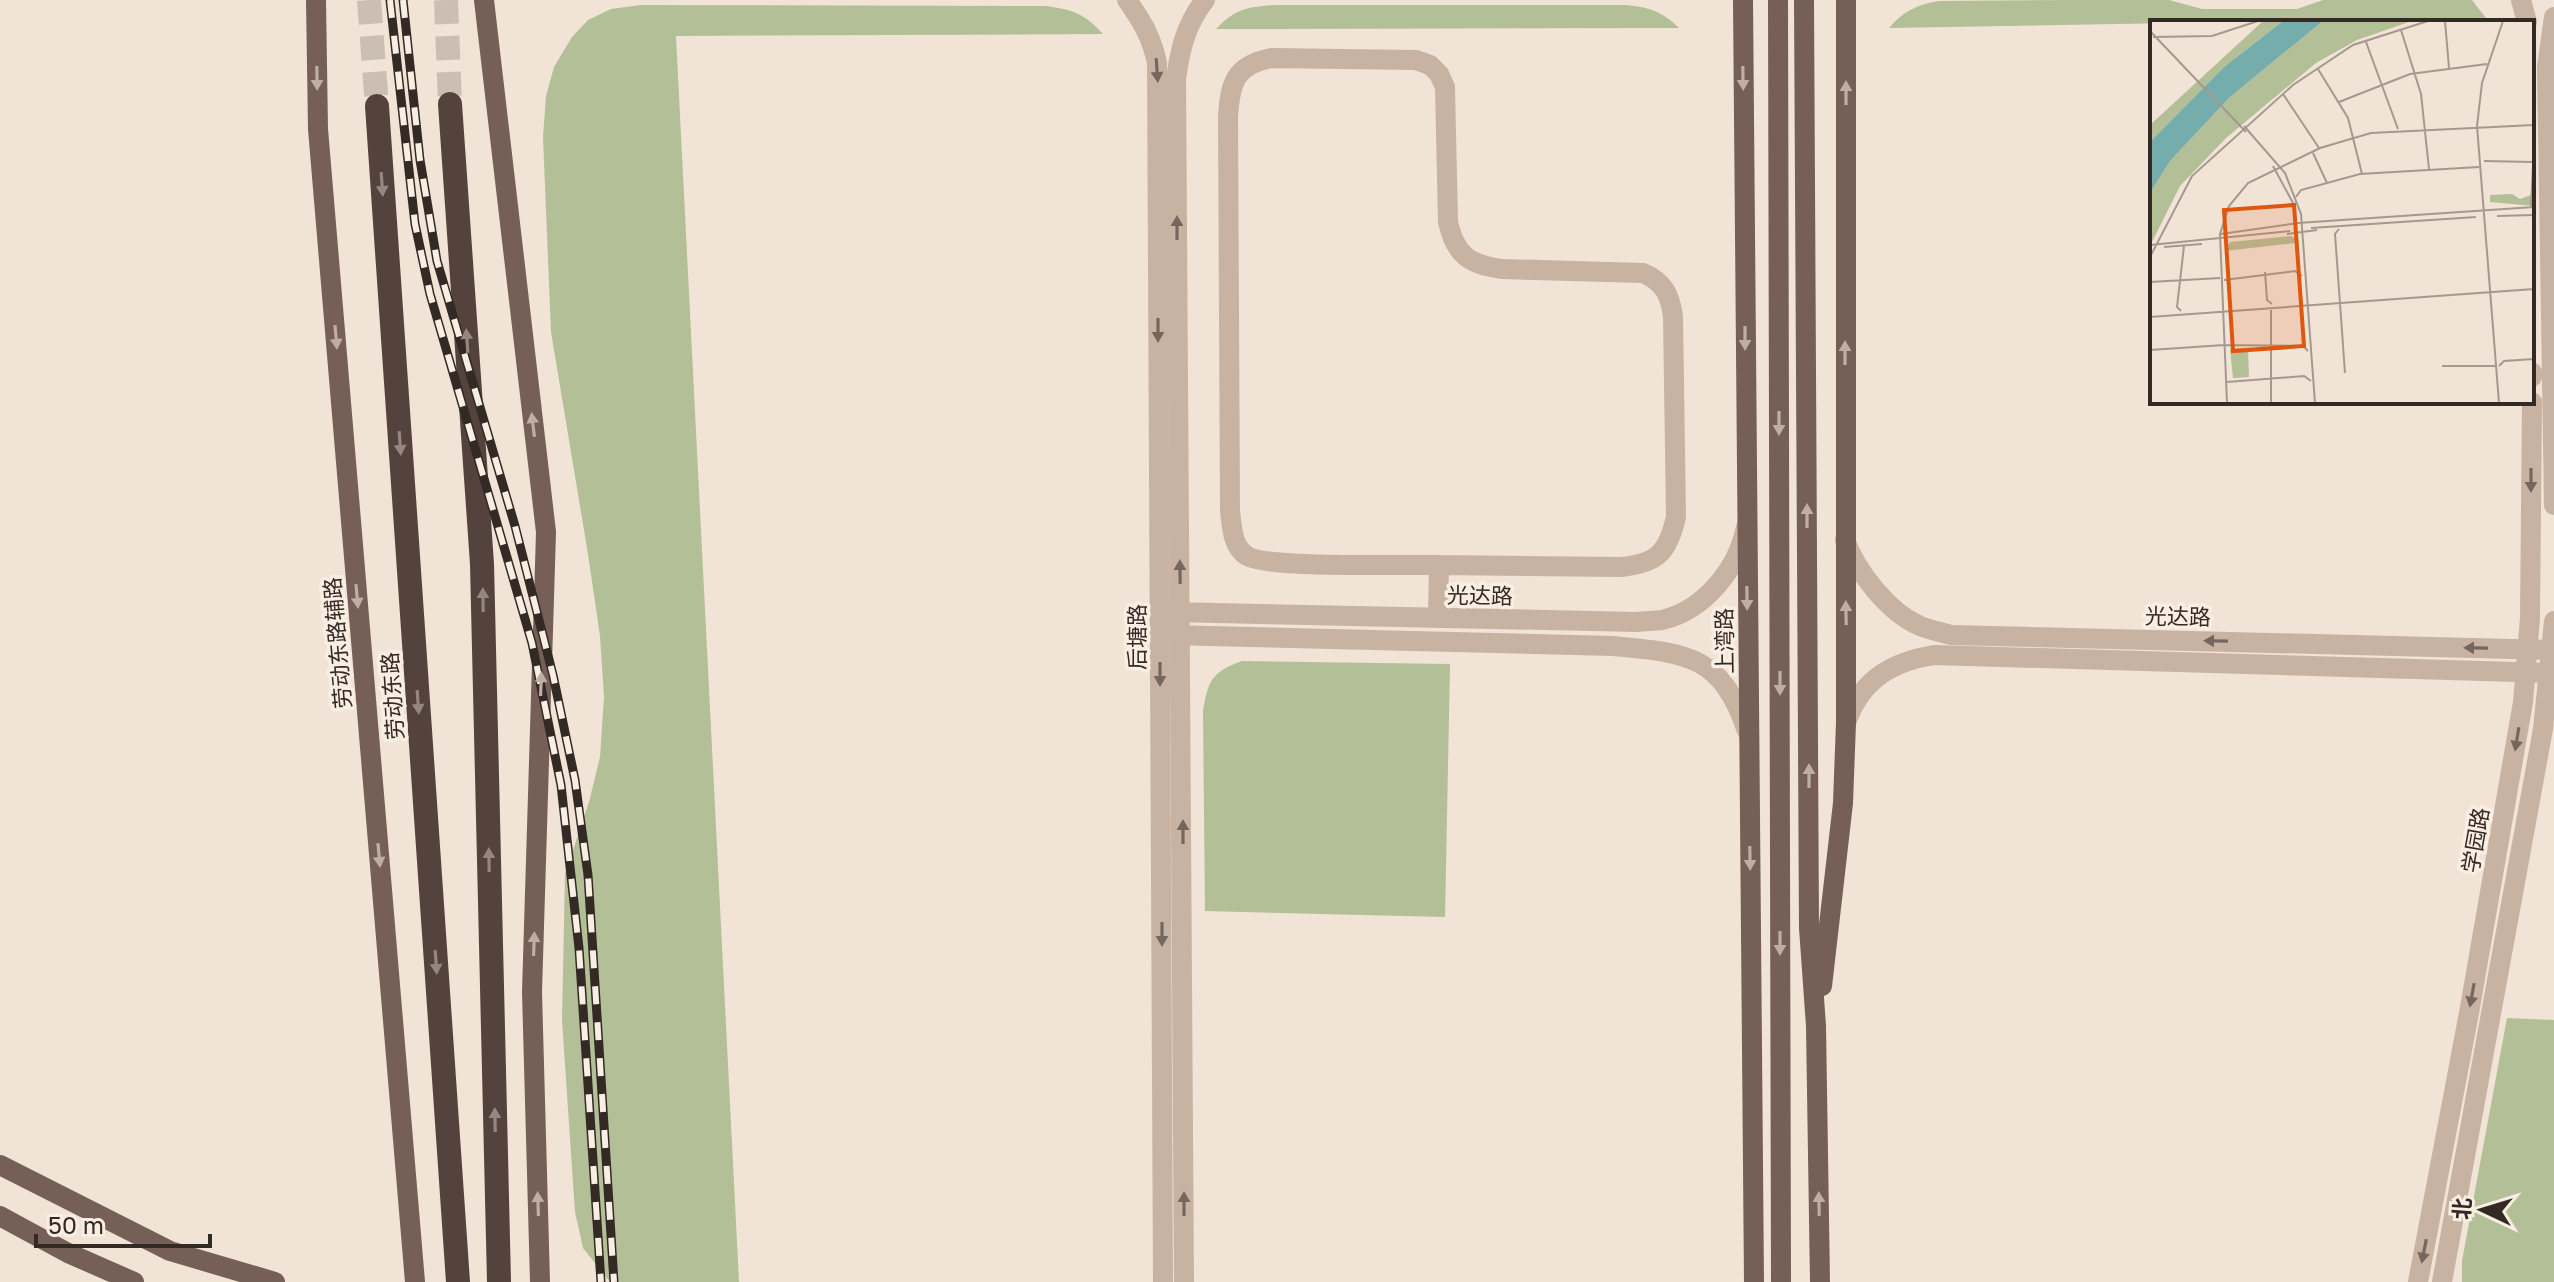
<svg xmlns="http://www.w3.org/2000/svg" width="2554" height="1282" viewBox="0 0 2554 1282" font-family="'Golos Text','Noto Sans SC',sans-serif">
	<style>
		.green { fill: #b3bf97 }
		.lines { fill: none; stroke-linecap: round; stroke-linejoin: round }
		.highway-tunnel { stroke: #cbbeb3; stroke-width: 24; stroke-dasharray: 24 12; stroke-linecap: butt }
		.minor { stroke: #c8b3a3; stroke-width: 20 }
		.major { stroke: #755f56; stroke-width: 20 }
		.highway { stroke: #54423c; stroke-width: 24 }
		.rail-casing { stroke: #332925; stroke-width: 9 }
		.rail { stroke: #f9eee2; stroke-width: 6; stroke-dasharray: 18; stroke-linecap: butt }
		.oneway { fill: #76675e }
		.oneway2 { fill: #beaea3 }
		.oneway3 { fill: #96877e }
		.labels { text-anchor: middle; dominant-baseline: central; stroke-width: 7; stroke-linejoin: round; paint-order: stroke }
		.street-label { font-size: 22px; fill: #332925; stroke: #f9eee2 }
		.inset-road { fill: none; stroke: #a5998f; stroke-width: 2 }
		.view { fill: #df570d; fill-opacity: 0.15; stroke: #df570d; stroke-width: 4 }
		.inset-edge { fill: none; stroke: #332925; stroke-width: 4 }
	</style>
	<rect width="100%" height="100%" fill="#f1e3d6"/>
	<g class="green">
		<path d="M2073 0H2169L2202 9H2297L2323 0H2472L2489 22H2458L2457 18 1889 28C1904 11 1916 5 1939 1Z"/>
		<path d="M641 5 1046 6C1073 10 1084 13 1103 34L676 36 739 1282H610L583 1248 575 1212 562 1020 565 874 589 802 600 757 604 697 600 636 588 554 551 332 543 137 546 96 554 67 572 37 588 20 611 9Z"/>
		<path d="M1276 5H1626C1649 7 1663 12 1679 28L1216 29C1236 8 1248 7 1276 5Z"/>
		<path d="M1242 661 1450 664 1445 917 1205 911 1203 711C1208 680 1212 672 1242 661Z"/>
		<polygon points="2507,1018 2554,1020 2554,1282 2462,1282 2462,1261"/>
	</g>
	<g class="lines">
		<g class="highway-tunnel">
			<polyline points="369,0 377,106"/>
			<polyline points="446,0 450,104"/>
		</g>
		<g class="minor">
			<path d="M1127 0C1142 21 1152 38 1157 63L1163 1282"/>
			<polyline points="2521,0 2527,22"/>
			<polyline points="2554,17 2547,67 2554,505"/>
			<polyline points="2532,372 2532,377"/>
			<path d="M1845 540C1857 572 1888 612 1920 626 1930 630 1941 632 1951 635L2554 650"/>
			<path d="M1170 612 1637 622C1645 621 1654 621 1662 620 1705 610 1738 568 1746 527"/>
			<path d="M1438 618 1439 565 1622 567C1658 563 1668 552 1676 517L1673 316C1670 295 1664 282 1643 273L1502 269C1470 265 1455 255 1448 222L1445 87 1439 74 1430 65 1416 60 1271 58C1235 65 1230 83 1228 117L1230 511C1232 526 1232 547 1247 556 1269 569 1406 564 1439 565"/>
			<path d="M1168 635 1613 646C1686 653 1721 654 1747 731"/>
			<path d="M1846 723C1861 680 1891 662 1934 655L2554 673"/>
			<path d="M1184 1282 1176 79C1180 49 1186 24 1205 0"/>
			<polyline points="2418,1282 2469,1013 2523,702 2530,618 2532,402"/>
			<polyline points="2442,1282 2543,729 2554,621"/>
		</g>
		<g class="major">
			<polyline points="316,0 318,129 415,1282"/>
			<polyline points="484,0 546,532 532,992 540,1282"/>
			<polyline points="1743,0 1754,1282"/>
			<polyline points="1778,0 1781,1282"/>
			<polyline points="1804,0 1809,928 1816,1026 1820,1282"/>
			<polyline points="1822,986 1843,803 1846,723 1846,0"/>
			<polyline points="0,1165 170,1251 275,1282"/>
			<polyline points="0,1216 68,1253 134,1282"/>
		</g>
		<g class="highway">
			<polyline points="450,104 482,564 499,1282"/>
			<polyline points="377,106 458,1282"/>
		</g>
		<defs>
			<g id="rail">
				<polyline points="390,0 415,224 430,294 532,643 561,785 579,948 601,1282"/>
				<polyline points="403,0 420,160 437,261 515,526 553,675 575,780 588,875 614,1282"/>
			</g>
		</defs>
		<use href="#rail" class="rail-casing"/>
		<use href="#rail" class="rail"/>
	</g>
	<defs><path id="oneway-solid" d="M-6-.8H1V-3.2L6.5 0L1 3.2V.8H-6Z" transform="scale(2)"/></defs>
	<g class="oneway">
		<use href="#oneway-solid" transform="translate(1157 70) rotate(86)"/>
		<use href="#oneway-solid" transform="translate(1177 228) rotate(-90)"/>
		<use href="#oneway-solid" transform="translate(1158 330) rotate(90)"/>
		<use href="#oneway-solid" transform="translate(2531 480) rotate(90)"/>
		<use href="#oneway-solid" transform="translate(1180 572) rotate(-91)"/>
		<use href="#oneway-solid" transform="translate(2216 641) rotate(-179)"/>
		<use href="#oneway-solid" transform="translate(2476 648) rotate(-179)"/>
		<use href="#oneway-solid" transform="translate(1160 674) rotate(90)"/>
		<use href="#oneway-solid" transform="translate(2517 739) rotate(99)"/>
		<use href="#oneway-solid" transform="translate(1183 832) rotate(-90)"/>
		<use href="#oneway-solid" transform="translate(1162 934) rotate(90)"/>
		<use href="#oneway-solid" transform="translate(2472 995) rotate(100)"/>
		<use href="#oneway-solid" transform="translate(1184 1204) rotate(-90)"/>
		<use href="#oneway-solid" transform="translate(2424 1251) rotate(101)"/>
	</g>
	<g class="oneway2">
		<use href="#oneway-solid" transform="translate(317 78) rotate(89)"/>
		<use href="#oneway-solid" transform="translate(1743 78) rotate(89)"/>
		<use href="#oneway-solid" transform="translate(1846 93) rotate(-90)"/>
		<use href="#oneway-solid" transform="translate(336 337) rotate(85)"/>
		<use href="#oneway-solid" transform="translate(1745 338) rotate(90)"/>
		<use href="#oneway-solid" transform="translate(1845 353) rotate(-90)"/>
		<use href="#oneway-solid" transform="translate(1779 423) rotate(90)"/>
		<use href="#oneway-solid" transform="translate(533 425) rotate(-97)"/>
		<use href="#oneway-solid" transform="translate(1807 516) rotate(-90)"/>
		<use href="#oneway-solid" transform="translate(357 596) rotate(85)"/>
		<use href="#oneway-solid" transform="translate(1747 598) rotate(89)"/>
		<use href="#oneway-solid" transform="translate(1846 613) rotate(-91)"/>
		<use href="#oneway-solid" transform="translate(1780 683) rotate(90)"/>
		<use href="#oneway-solid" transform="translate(541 684) rotate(-88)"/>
		<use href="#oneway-solid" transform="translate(1809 776) rotate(-90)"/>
		<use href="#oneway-solid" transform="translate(379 855) rotate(85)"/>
		<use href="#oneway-solid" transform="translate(1750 858) rotate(89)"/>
		<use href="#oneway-solid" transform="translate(1780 943) rotate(90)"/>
		<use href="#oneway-solid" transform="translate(534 944) rotate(-88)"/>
		<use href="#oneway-solid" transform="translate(538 1204) rotate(-92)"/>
		<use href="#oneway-solid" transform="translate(1819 1204) rotate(-91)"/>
	</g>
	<g class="oneway3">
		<use href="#oneway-solid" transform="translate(382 184) rotate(86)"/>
		<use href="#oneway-solid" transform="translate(467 341) rotate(-94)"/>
		<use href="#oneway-solid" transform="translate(400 443) rotate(86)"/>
		<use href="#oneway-solid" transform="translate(483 600) rotate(-91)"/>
		<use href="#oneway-solid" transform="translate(418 702) rotate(86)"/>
		<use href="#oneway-solid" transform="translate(489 860) rotate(-91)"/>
		<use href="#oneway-solid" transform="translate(436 962) rotate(86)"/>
		<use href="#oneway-solid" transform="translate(495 1120) rotate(-91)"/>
	</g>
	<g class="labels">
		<g class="street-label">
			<text transform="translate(1480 595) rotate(1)">光达路</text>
			<text transform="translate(2178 616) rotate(1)">光达路</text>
			<text transform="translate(1136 637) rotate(-90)">后塘路</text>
			<text transform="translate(1724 641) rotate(-91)">上湾路</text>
			<text transform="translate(337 643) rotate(-95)">劳动东路辅路</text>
			<text transform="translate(392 696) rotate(-94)">劳动东路</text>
			<text transform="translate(2475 840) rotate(-80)">学园路</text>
		</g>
	</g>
	<g transform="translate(2150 20)">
		<rect width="384" height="384" fill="#f1e3d6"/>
		<path d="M113 1H133L74 47 0 122V105ZM173 1H262L207 20 166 43 76 118 30 166 0 226V173L20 141 80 77ZM362 174 370 179 384 174V186L340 182V175ZM141 216 146 219 147 246 145 223 75 231 80 222ZM98 328 99 357 83 358 80 329Z" fill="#b3bf97"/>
		<path d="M133 1H173L80 77 20 141 0 173V122L74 47Z" fill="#75adad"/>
		<path class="inset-road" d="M295 1 299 48M251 10 271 74 279 149M0 11 96 112M3 17 62 16 108 1M216 22 248 109M168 49 198 98 212 154M133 74 169 128M189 82 260 54 337 44M94 106 135 153 151 194 165 383M163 133 177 163M334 141 383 142M123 146 143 183M146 177 151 170 210 154 329 147M381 187 384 124M347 196 384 195M161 208 326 197M189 209 185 214 195 353M71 214 148 203 384 187M137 214 167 210M0 225 140 211M14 227 52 224M0 237 42 156 143 65 203 25 278 1M115 252 117 280 122 284M74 260 145 251 152 256M0 262 70 258M31 291 27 287 34 226M0 297 384 269M0 330 74 325 153 326 158 331M292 346H346M349 346 354 341 384 339M77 362 154 356 161 361M77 383 70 214 79 186 98 163 170 128 221 113 384 105M121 383V290M349 383 327 106 332 63 353 1"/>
		<path class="view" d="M144 185 154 326 83 331 74 190Z"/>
		<rect width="384" height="384" class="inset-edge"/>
	</g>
	<g transform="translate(2482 1210) rotate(274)" stroke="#f9eee2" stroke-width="6" paint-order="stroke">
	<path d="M0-6L14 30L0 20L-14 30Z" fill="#332925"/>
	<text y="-12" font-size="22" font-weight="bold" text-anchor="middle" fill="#332925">北</text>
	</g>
	<path d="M36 1234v12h174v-12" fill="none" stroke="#332925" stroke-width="4"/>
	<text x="48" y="1234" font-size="24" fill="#332925" stroke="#f9eee2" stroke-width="6" paint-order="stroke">50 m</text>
</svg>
